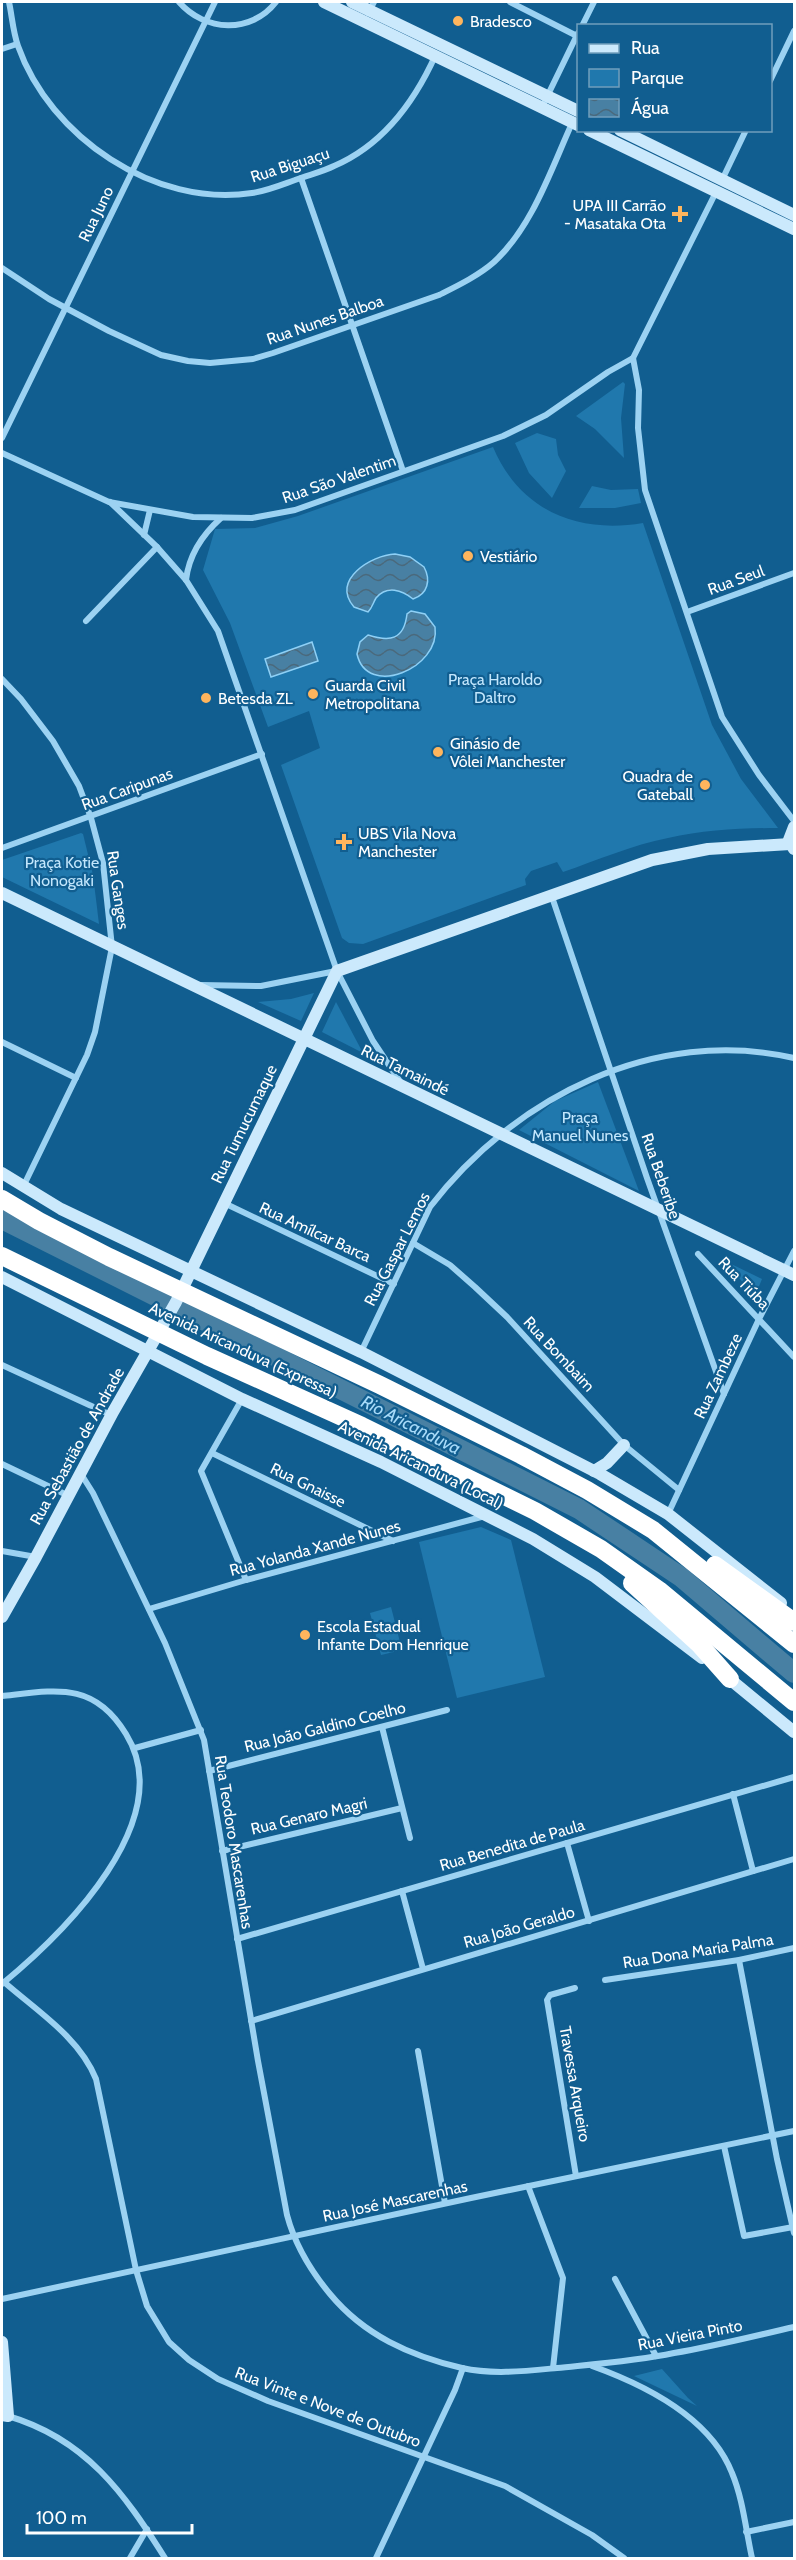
<svg xmlns="http://www.w3.org/2000/svg" width="796" height="2560" viewBox="0 0 796 2560" font-family="Cabin,sans-serif">
	<style>
		.green { fill: #2078ad }
		.water { fill: url(#water-waves); stroke: #8ed0f6; stroke-width: 1.5 }
		.lines { fill: none; stroke-linecap: round; stroke-linejoin: round }
		.river { stroke: #4880a3; stroke-width: 20 }
		.street { stroke: #9cd2f2; stroke-width: 6 }
		.secondary { stroke: #cbe9fc; stroke-width: 12 }
		.highway { stroke: #fff; stroke-width: 18 }
		.poi-dot { fill: #ffb55d; stroke: #115e90; stroke-width: 2 }
		.labels { text-anchor: middle; dominant-baseline: central; stroke-width: 4.5; stroke-linejoin: round; paint-order: stroke }
		.poi-label { font-size: 16px; fill: #fff; stroke: #115e90; text-anchor: start }
		.street-label { font-size: 16px; fill: #fff; stroke: #115e90 }
		.park-label { font-size: 16px; fill: #c3e7fd; stroke: #115e90 }
		.water-label { font-size: 18px; font-style: italic; fill: #a8dbf9; stroke: #115e90 }
	</style>
	<defs>
		<pattern id="water-waves" width="16" height="10" patternUnits="userSpaceOnUse" patternTransform="scale(1.5)"><rect width="16" height="10" fill="#4880a3"/><path d="M0 5q4-4 8 0t8 0" fill="none" stroke="#4a697c"/></pattern>
	</defs>
	<rect width="100%" height="100%" fill="#115e90"/>
	<g class="green">
		<polygon points="623,382 625,384 621,418 624,458 595,429 576,416"/>
		<polygon points="537,433 556,439 558,455 566,471 552,498 529,473 515,443"/>
		<path d="M493 447C520 511 578 534 643 523L712 725 741 779 778 828C741 828 704 830 668 838 632 845 598 860 563 872L557 862 531 871 525 879 526 885 363 944 349 943 342 938 281 765 320 748 309 711 268 727 230 623 203 570 215 529 255 528 298 516Z"/>
		<polygon points="592,486 611,490 638,489 641,503 615,508 579,508"/>
		<polygon points="81,833 83,834 93,875 99,924 2,877 2,860"/>
		<polygon points="314,993 301,1021 258,1002 291,999"/>
		<polygon points="336,1002 363,1053 322,1032"/>
		<polygon points="598,1082 639,1191 519,1130 555,1101"/>
		<polygon points="723,1260 762,1279 755,1296"/>
		<polygon points="481,1527 511,1540 545,1677 457,1698 419,1542"/>
		<polygon points="391,1607 402,1650 381,1655 370,1613"/>
		<polygon points="662,2369 688,2398 697,2406 634,2376"/>
	</g>
	<g class="water">
		<path d="M395 554 410 557 424 567C431 580 428 594 413 599 402 590 387 585 376 598 373 603 372 608 368 612L354 607C330 580 372 555 395 554Z"/>
		<path d="M411 611 425 614 435 627C441 668 367 699 357 654L360 642 368 635C390 642 404 640 407 614Z"/>
		<polygon points="312,642 318,661 271,677 265,659"/>
	</g>
	<g class="lines">
		<polyline class="river" points="2,1219 579,1509 681,1577 794,1673"/>
		<g class="street">
			<path d="M9 2C12 16 13 32 18 46 50 137 155 208 252 193 267 191 281 185 295 180 308 175 322 172 334 166 383 145 415 101 436 54"/>
			<path d="M179 2C205 32 251 34 276 2"/>
			<polyline points="510,2 577,36"/>
			<polyline points="368,13 374,2"/>
			<polyline points="582,26 594,2"/>
			<polyline points="2,49 17,44"/>
			<polyline points="770,81 794,31"/>
			<polyline points="542,107 578,33"/>
			<polyline points="301,178 403,471"/>
			<polyline points="722,180 746,130"/>
			<path d="M2 268 49 299 109 331 161 355 188 361 210 363 253 359 273 353 439 295C457 286 478 276 494 262 533 226 551 169 573 121"/>
			<polyline points="633,358 639,390 638,428 645,490 722,717 759,775 794,821"/>
			<polyline points="633,358 717,190"/>
			<polyline points="2,438 215,2"/>
			<polyline points="2,453 109,502 193,517 252,518 295,510 503,436 546,415 608,372 633,358"/>
			<polyline points="110,502 157,547 186,580 218,631 337,971 373,1041 401,1083"/>
			<polyline points="144,535 150,510"/>
			<path d="M186 580C189 554 202 535 221 518"/>
			<polyline points="687,612 794,573"/>
			<polyline points="86,621 157,547"/>
			<polyline points="2,679 21,699 53,741 79,786 91,818 103,863 112,947 95,1032 87,1055 23,1187"/>
			<polyline points="2,848 262,754"/>
			<polyline points="552,897 647,1178 724,1394"/>
			<polyline points="201,985 261,986 336,971"/>
			<polyline points="2,1042 76,1078"/>
			<polyline points="224,1203 394,1284"/>
			<polyline points="413,1243 450,1265 475,1287 507,1317 624,1445 679,1490"/>
			<polyline points="698,1254 794,1357"/>
			<path d="M361 1352 430 1207C514 1097 655 1026 794 1058"/>
			<polyline points="2,1365 111,1415"/>
			<polyline points="242,1399 201,1471 246,1580"/>
			<polyline points="212,1453 393,1541"/>
			<polyline points="2,1464 69,1496"/>
			<path d="M81 1474 93 1493 165 1643 204 1740 258 2061 287 2215C295 2245 310 2270 330 2294 364 2335 410 2356 462 2368 493 2375 526 2371 557 2368 596 2364 636 2361 674 2353 715 2346 754 2336 794 2327"/>
			<polyline points="668,1514 759,1319 794,1251"/>
			<polyline points="2,1551 36,1557"/>
			<polyline points="149,1609 246,1580 485,1516"/>
			<path d="M2 1696C56 1690 94 1681 126 1734 179 1820 64 1933 2 1984"/>
			<polyline points="382,1727 410,1838"/>
			<polyline points="135,1748 201,1730"/>
			<polyline points="209,1771 447,1710"/>
			<polyline points="733,1794 753,1871"/>
			<polyline points="567,1843 589,1921"/>
			<polyline points="222,1851 402,1808"/>
			<polyline points="402,1891 423,1969"/>
			<polyline points="237,1939 794,1777"/>
			<polyline points="739,1960 777,2159 794,2233"/>
			<polyline points="605,1980 739,1960 794,1948"/>
			<path d="M4 1982C37 2011 79 2037 96 2079L136 2270 147 2306 169 2342 189 2360 218 2379 268 2401 505 2486 592 2535 624 2558"/>
			<polyline points="575,1988 550,1995 547,2000 576,2176"/>
			<polyline points="251,2021 794,1859"/>
			<polyline points="418,2051 445,2203"/>
			<polyline points="724,2146 744,2236 793,2227"/>
			<polyline points="528,2186 563,2278 553,2368"/>
			<polyline points="615,2279 656,2356"/>
			<polyline points="2,2299 471,2198 794,2131"/>
			<path d="M592 2366C645 2385 710 2417 732 2473 743 2499 746 2531 752 2558"/>
			<path d="M8 2416C86 2439 124 2493 165 2558"/>
			<polyline points="746,2532 794,2522"/>
			<polyline points="130,2558 147,2529"/>
			<polyline points="376,2558 455,2390 463,2368"/>
		</g>
		<g class="secondary">
			<polyline points="324,2 578,125"/>
			<polyline points="352,2 578,111"/>
			<polyline points="589,130 794,229"/>
			<polyline points="620,130 794,215"/>
			<polyline points="794,849 789,840 794,827"/>
			<polyline points="2,893 794,1275"/>
			<polyline points="2,1173 61,1209 361,1352 600,1474 668,1514 781,1603"/>
			<polyline points="2,1277 242,1399 381,1462 533,1539 595,1577 702,1658"/>
			<polyline points="594,1471 607,1463 624,1445"/>
			<polyline points="2,1617 36,1557 113,1412 176,1302 337,971 652,860 708,849 790,844"/>
			<polyline points="726,1676 794,1732"/>
			<polyline points="2,2342 8,2416 2,2415"/>
		</g>
		<g class="highway">
			<polyline points="2,1199 39,1221 109,1257 380,1385 521,1455 587,1490 653,1530 794,1644"/>
			<polyline points="2,1256 207,1356 362,1426 535,1511 601,1549 659,1590 794,1702"/>
			<polyline points="715,1565 794,1622"/>
			<polyline points="632,1583 699,1644 730,1679"/>
		</g>
	</g>
	<g class="poi-dot">
		<circle cx="458" cy="21" r="6"/>
		<path d="M677 205h6v6h6v6h-6v6h-6v-6h-6v-6h6z"/>
		<circle cx="468" cy="556" r="6"/>
		<circle cx="313" cy="694" r="6"/>
		<circle cx="206" cy="698" r="6"/>
		<circle cx="438" cy="752" r="6"/>
		<circle cx="705" cy="785" r="6"/>
		<path d="M341 833h6v6h6v6h-6v6h-6v-6h-6v-6h6z"/>
		<circle cx="305" cy="1635" r="6"/>
	</g>
	<g class="labels">
		<g class="poi-label">
			<text x="470" y="21">Bradesco</text>
			<text x="666" y="205" text-anchor="end">UPA III Carrão<tspan x="666" dy="18">- Masataka Ota</tspan></text>
			<text x="480" y="556">Vestiário</text>
			<text x="325" y="685">Guarda Civil<tspan x="325" dy="18">Metropolitana</tspan></text>
			<text x="218" y="698">Betesda ZL</text>
			<text x="450" y="743">Ginásio de<tspan x="450" dy="18">Vôlei Manchester</tspan></text>
			<text x="693" y="776" text-anchor="end">Quadra de<tspan x="693" dy="18">Gateball</tspan></text>
			<text x="358" y="833">UBS Vila Nova<tspan x="358" dy="18">Manchester</tspan></text>
			<text x="317" y="1626">Escola Estadual<tspan x="317" dy="18">Infante Dom Henrique</tspan></text>
		</g>
		<g class="street-label">
			<text transform="translate(290 165) rotate(-18)">Rua Biguaçu</text>
			<text transform="translate(96 214) rotate(-64)">Rua Juno</text>
			<text transform="translate(325 320) rotate(-19)">Rua Nunes Balboa</text>
			<text transform="translate(339 479) rotate(-19)">Rua São Valentim</text>
			<text transform="translate(736 580) rotate(-20)">Rua Seul</text>
			<text transform="translate(127 789) rotate(-20)">Rua Caripunas</text>
			<text transform="translate(118 890) rotate(82)">Rua Ganges</text>
			<text transform="translate(405 1070) rotate(26)">Rua Tamaindé</text>
			<text transform="translate(244 1124) rotate(-64)">Rua Tumucumaque</text>
			<text transform="translate(661 1176) rotate(71)">Rua Beberibe</text>
			<text transform="translate(315 1232) rotate(25)">Rua Amílcar Barca</text>
			<text transform="translate(397 1249) rotate(-63)">Rua Gaspar Lemos</text>
			<text transform="translate(744 1283) rotate(46)">Rua Tiúba</text>
			<text transform="translate(243 1350) rotate(25)">Avenida Aricanduva (Expressa)</text>
			<text transform="translate(559 1354) rotate(47)">Rua Bombaim</text>
			<text transform="translate(718 1376) rotate(-65)">Rua Zambeze</text>
			<text transform="translate(77 1446) rotate(-61)">Rua Sebastião de Andrade</text>
			<text transform="translate(421 1465) rotate(26)">Avenida Aricanduva (Local)</text>
			<text transform="translate(308 1485) rotate(26)">Rua Gnaisse</text>
			<text transform="translate(315 1548) rotate(-15)">Rua Yolanda Xande Nunes</text>
			<text transform="translate(325 1727) rotate(-14)">Rua João Galdino Coelho</text>
			<text transform="translate(309 1816) rotate(-13)">Rua Genaro Magri</text>
			<text transform="translate(234 1842) rotate(81)">Rua Teodoro Mascarenhas</text>
			<text transform="translate(512 1845) rotate(-16)">Rua Benedita de Paula</text>
			<text transform="translate(519 1927) rotate(-16)">Rua João Geraldo</text>
			<text transform="translate(698 1951) rotate(-9)">Rua Dona Maria Palma</text>
			<text transform="translate(575 2084) rotate(80)">Travessa Arqueiro</text>
			<text transform="translate(395 2201) rotate(-12)">Rua José Mascarenhas</text>
			<text transform="translate(690 2335) rotate(-11)">Rua Vieira Pinto</text>
			<text transform="translate(328 2407) rotate(21)">Rua Vinte e Nove de Outubro</text>
		</g>
		<g class="park-label">
			<text x="495" y="679">Praça Haroldo<tspan x="495" dy="18">Daltro</tspan></text>
			<text x="62" y="862">Praça Kotie<tspan x="62" dy="18">Nonogaki</tspan></text>
			<text x="580" y="1117">Praça<tspan x="580" dy="18">Manuel Nunes</tspan></text>
		</g>
		<g class="water-label">
			<text transform="translate(411 1425) rotate(27)">Rio Aricanduva</text>
		</g>
	</g>
	<rect width="796" height="2560" fill="none" stroke="#ffffff" stroke-width="6"/>
	<rect x="577" y="24" width="195" height="108" fill="#115e90" stroke="#709ebc" stroke-width="1.5"/>
	<rect x="589" y="44" width="30" height="9" fill="#cbe9fc" stroke="#709ebc" stroke-width="1.5"/>
	<text x="631" y="54" font-size="18" fill="#ffffff">Rua</text>
	<rect x="589" y="69" width="30" height="18" fill="#2078ad" stroke="#709ebc" stroke-width="1.5"/>
	<text x="631" y="84" font-size="18" fill="#ffffff">Parque</text>
	<rect x="589" y="99" width="30" height="18" fill="url(#water-waves)" stroke="#709ebc" stroke-width="1.5"/>
	<text x="631" y="114" font-size="18" fill="#ffffff">Água</text>
	<path d="M27 2524v9h165v-9" fill="none" stroke="#ffffff" stroke-width="3"/>
	<text x="36" y="2524" font-size="18" fill="#ffffff" stroke="#115e90" stroke-width="4.5" paint-order="stroke">100 m</text>
</svg>
